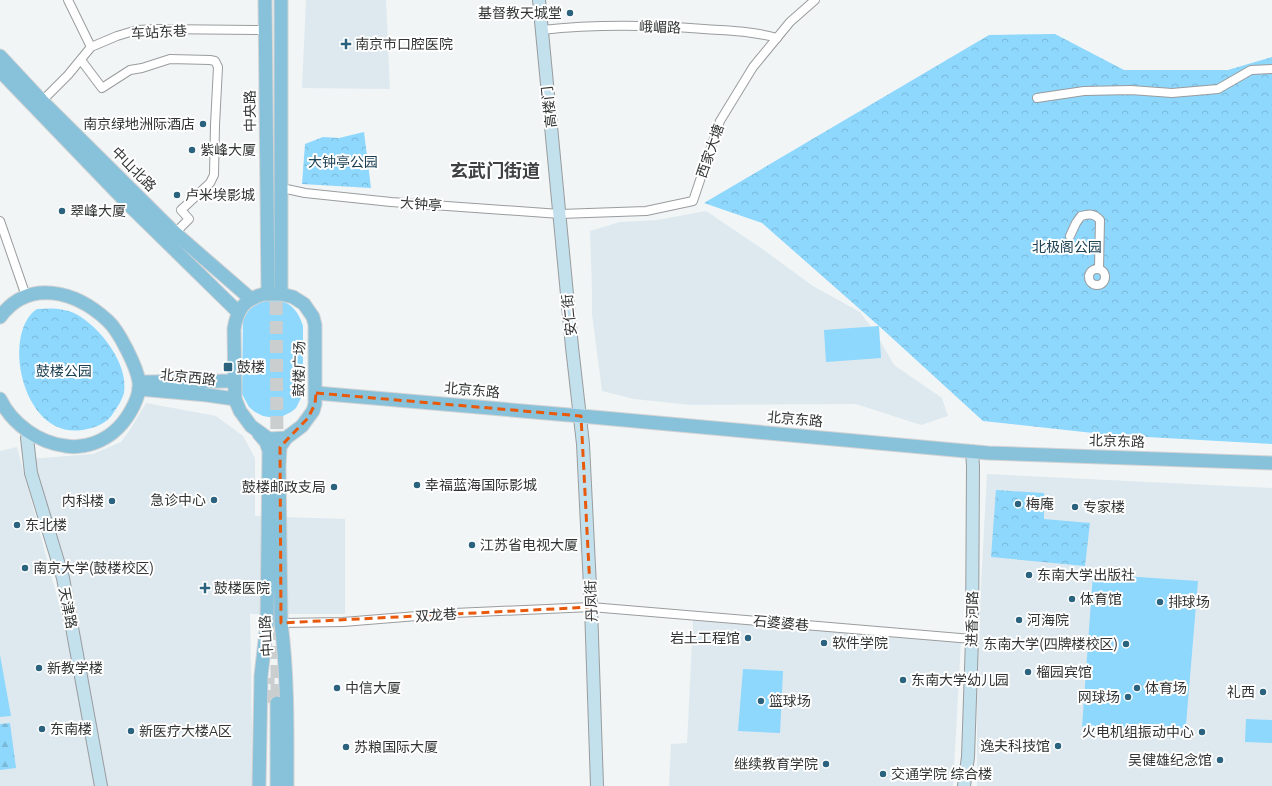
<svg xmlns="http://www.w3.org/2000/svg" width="1272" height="786" viewBox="0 0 1272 786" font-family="Ubuntu,'Noto Sans SC',sans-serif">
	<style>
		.built { fill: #dee9ef }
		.green { fill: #8ed7fd }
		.forest { fill: url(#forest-firs) }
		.park { fill: url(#park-crowns) }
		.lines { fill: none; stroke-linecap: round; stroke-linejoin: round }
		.primary-tunnel { stroke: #cbcecf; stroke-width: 13; stroke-dasharray: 13 6; stroke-linecap: butt }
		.street-casing { stroke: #9a9c9e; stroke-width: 10 }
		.secondary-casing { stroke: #9a9c9e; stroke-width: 14 }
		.primary-casing { stroke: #d2d2d3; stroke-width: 15 }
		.street { stroke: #fff; stroke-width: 8 }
		.secondary { stroke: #c3e0ed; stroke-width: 12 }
		.primary { stroke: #87c1da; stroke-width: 13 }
		.marked { fill: none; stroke: #e8590c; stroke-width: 3; stroke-dasharray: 8 5; stroke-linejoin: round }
		.poi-dot { fill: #2b627d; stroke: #fff; stroke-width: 1.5 }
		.labels { text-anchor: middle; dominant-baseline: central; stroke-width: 4; stroke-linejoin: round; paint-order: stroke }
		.poi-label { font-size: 14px; fill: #333435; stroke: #fff; text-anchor: start }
		.street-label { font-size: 14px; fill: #333435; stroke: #fff }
		.park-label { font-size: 14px; fill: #1d4153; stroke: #fff }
		.district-label { font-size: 18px; font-weight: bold; fill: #3f4143; stroke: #fff }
	</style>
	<defs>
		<pattern id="forest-firs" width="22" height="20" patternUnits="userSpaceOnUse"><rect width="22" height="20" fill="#8ed7fd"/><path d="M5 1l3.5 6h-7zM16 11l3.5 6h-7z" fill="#7bb9d9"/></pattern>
		<pattern id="park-crowns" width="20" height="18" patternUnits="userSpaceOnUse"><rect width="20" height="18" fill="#8ed7fd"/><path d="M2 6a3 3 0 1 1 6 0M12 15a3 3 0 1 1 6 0" fill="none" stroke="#7bb9d9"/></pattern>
	</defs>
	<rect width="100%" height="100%" fill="#f1f5f6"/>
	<g class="built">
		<polygon points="306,0 386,0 390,89 302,88"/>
		<polygon points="706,211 761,248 813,286 860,312 877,335 894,365 942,398 948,416 921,425 856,404 691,405 634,399 602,391 592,314 592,290 590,231 620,222 657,220"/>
		<polygon points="146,403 216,416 243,436 255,458 255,516 345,519 345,614 250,614 253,786 101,786 87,704 29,459 93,454 121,442 131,428"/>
		<polygon points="17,447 67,634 96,786 0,786 0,451"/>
		<polygon points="987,474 1272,488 1272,786 977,786 977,702 981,585"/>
		<polygon points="693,620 961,642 953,786 669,786 671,744 687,743"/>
	</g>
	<g class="green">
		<path d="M266 300C286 298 297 307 303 326V394L296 408 291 412 279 418H275L263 416 255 412 249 407 242 394 243 321C247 309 254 305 266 300Z"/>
		<polygon points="879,326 881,358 826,362 824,330"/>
		<polygon points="1093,574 1198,581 1185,737 1082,727"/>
		<polygon points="0,655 11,716 0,717"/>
		<polygon points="743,669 783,671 780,733 738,731"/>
		<polygon points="1246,719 1272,720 1272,743 1245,742"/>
	</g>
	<polygon class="forest" points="10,723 16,768 0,770 0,724"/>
	<g class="park">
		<polygon points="1055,34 1124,70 1228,70 1272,57 1272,444 1111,435 983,421 879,326 762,223 704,203 989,35"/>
		<polygon points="364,132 371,188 302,184 305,144 323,137 339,138"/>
		<path d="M37 309C50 308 64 308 76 314 100 327 129 364 124 393 122 400 118 406 114 412 112 415 109 419 106 421 101 425 93 428 87 429 23 445 0 333 37 309Z"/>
		<polygon points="996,490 1044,493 1044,519 1090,523 1085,566 991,557"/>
	</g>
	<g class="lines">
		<g class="primary-tunnel">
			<polyline points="276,283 277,449"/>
			<polyline points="277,627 277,703"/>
			<polyline points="268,703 268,678"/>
		</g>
		<defs>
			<g id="street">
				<polyline points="68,0 91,47"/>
				<path d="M542 30C595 24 650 25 704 29 729 31 753 31 777 38"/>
				<polyline points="81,60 102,88 130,70 142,68 170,59 210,60 215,61 218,67 215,125 214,175 210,183 181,210 189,219 175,233"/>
				<polyline points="1037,98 1084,91 1131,90 1172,93 1218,89 1251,70 1272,69"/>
				<polyline points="40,103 68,75 91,47 117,36 137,30 156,29 265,30"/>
				<polyline points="282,188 305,193 391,202 560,214 646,211 693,201 720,121 753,67 790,22 815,0"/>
				<polyline points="0,221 26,296"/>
				<path d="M1070 236 1076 223 1081 216C1089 214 1094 213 1100 220L1099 268"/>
				<circle cx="1097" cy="277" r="8"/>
				<polyline points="281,623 343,622 454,613 591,607 972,639"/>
			</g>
			<g id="secondary">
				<polyline points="539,0 572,347 583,444 591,607 597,786"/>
				<polyline points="31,433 27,438 31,473 63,578 101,786"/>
				<polyline points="964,786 968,757 972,639 973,466 972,451"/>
			</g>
			<g id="primary">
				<polyline points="265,0 268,294"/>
				<polyline points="0,56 42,101 175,233 251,299"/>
				<polyline points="0,71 130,206 238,312"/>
				<path d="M264 294H281L293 297 304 304 313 317 315 325V404L313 411 302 426 286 438 269 439 251 426 240 411 235 399 234 329C237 310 244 299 264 294Z"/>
				<polyline points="281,294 281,0"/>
				<path d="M0 317C29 278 76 291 108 321 119 331 137 367 139 382 141 397 128 418 118 428 105 441 85 449 66 446 39 443 12 424 0 399"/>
				<polyline points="145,382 233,381"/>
				<polyline points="139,389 207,395 235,399"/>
				<polyline points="316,393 581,416 988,453 1272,463"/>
				<path d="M286 438 280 447 279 467 281 623C288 677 287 732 287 786"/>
				<polyline points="259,786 261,676 267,623 269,451 266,442 259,434"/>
				<polyline points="277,786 277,703"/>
			</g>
		</defs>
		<use href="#street" class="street-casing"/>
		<use href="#secondary" class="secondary-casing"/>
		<use href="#primary" class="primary-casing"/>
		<use href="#street" class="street"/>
		<use href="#secondary" class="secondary"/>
		<use href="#primary" class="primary"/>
	</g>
	<path class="marked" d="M316 393 581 416 591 607 281 623 280 447 308 418 315 404Z"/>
	<g class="poi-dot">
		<circle cx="570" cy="13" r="4"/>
		<path d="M344 38h4v4h4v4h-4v4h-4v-4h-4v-4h4z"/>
		<circle cx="203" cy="124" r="4"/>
		<circle cx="192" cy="150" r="4"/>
		<circle cx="177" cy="195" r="4"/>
		<circle cx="62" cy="211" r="4"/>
		<rect x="223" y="362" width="10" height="10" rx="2"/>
		<circle cx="417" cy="485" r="4"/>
		<circle cx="334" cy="487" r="4"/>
		<circle cx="214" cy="500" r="4"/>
		<circle cx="112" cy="501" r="4"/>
		<circle cx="1018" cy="504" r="4"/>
		<circle cx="1075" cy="507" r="4"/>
		<circle cx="17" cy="525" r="4"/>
		<circle cx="472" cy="545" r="4"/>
		<circle cx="25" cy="568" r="4"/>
		<circle cx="1029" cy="575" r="4"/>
		<path d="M203 582h4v4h4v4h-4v4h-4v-4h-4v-4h4z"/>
		<circle cx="1072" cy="599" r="4"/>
		<circle cx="1160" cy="602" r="4"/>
		<circle cx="1019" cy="620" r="4"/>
		<circle cx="748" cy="638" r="4"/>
		<circle cx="824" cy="643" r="4"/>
		<circle cx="1126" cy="644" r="4"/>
		<circle cx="39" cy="668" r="4"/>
		<circle cx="1028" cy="672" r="4"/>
		<circle cx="903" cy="680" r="4"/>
		<circle cx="337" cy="688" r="4"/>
		<circle cx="1137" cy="688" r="4"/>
		<circle cx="1263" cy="692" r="4"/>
		<circle cx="1128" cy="697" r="4"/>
		<circle cx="761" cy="701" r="4"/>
		<circle cx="42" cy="729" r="4"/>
		<circle cx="131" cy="731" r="4"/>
		<circle cx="1202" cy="732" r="4"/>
		<circle cx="1058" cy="746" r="4"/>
		<circle cx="346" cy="747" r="4"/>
		<circle cx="1220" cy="760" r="4"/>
		<circle cx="826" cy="764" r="4"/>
		<circle cx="883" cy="774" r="4"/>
	</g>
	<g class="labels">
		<g class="poi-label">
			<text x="562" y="13" text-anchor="end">基督教天城堂</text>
			<text x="355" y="44">南京市口腔医院</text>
			<text x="195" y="124" text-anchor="end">南京绿地洲际酒店</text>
			<text x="200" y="150">紫峰大厦</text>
			<text x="185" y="195">卢米埃影城</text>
			<text x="70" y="211">翠峰大厦</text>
			<text x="237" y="367">鼓楼</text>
			<text x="425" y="485">幸福蓝海国际影城</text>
			<text x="326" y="487" text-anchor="end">鼓楼邮政支局</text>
			<text x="206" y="500" text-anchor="end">急诊中心</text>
			<text x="104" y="501" text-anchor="end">内科楼</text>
			<text x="1026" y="504">梅庵</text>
			<text x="1083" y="507">专家楼</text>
			<text x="25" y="525">东北楼</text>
			<text x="480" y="545">江苏省电视大厦</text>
			<text x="33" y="568">南京大学(鼓楼校区)</text>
			<text x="1037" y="575">东南大学出版社</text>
			<text x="214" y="588">鼓楼医院</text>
			<text x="1080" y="599">体育馆</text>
			<text x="1168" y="602">排球场</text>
			<text x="1027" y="620">河海院</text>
			<text x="740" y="638" text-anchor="end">岩土工程馆</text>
			<text x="832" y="643">软件学院</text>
			<text x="1118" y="644" text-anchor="end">东南大学(四牌楼校区)</text>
			<text x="47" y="668">新教学楼</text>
			<text x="1036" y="672">榴园宾馆</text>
			<text x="911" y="680">东南大学幼儿园</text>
			<text x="345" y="688">中信大厦</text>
			<text x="1145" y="688">体育场</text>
			<text x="1255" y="692" text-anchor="end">礼西</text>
			<text x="1120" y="697" text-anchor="end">网球场</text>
			<text x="769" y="701">篮球场</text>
			<text x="50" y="729">东南楼</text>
			<text x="139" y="731">新医疗大楼A区</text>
			<text x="1194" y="732" text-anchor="end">火电机组振动中心</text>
			<text x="1050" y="746" text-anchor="end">逸夫科技馆</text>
			<text x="354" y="747">苏粮国际大厦</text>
			<text x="1212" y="760" text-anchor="end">吴健雄纪念馆</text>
			<text x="818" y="764" text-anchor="end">继续教育学院</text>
			<text x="891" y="774">交通学院 综合楼</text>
		</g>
		<g class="street-label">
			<text transform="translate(660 27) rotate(2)">峨嵋路</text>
			<text transform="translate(159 32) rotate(-3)">车站东巷</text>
			<text transform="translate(549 107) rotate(-96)">高楼门</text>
			<text transform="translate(250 111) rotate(-91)">中央路</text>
			<text transform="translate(710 151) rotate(-71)">西家大塘</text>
			<text transform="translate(134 169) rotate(45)">中山北路</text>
			<text transform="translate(421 204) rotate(4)">大钟亭</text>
			<text transform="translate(569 315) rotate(-96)">安仁街</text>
			<text transform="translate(299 369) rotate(-89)">鼓楼广场</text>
			<text transform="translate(188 377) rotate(6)">北京西路</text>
			<text transform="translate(472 390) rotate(5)">北京东路</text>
			<text transform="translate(795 419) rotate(5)">北京东路</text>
			<text transform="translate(1117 441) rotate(2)">北京东路</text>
			<text transform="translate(591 601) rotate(-92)">丹凤街</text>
			<text transform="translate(68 608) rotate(79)">天津路</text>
			<text transform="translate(436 615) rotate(-4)">双龙巷</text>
			<text transform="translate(972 619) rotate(-89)">进香河路</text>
			<text transform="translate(781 623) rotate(5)">石婆婆巷</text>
			<text transform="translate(266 636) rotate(-94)">中山路</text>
		</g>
		<g class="park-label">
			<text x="343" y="162">大钟亭公园</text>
			<text x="1067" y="247">北极阁公园</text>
			<text x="64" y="371">鼓楼公园</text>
		</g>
		<g class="district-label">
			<text x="495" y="170">玄武门街道</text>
		</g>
	</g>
</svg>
